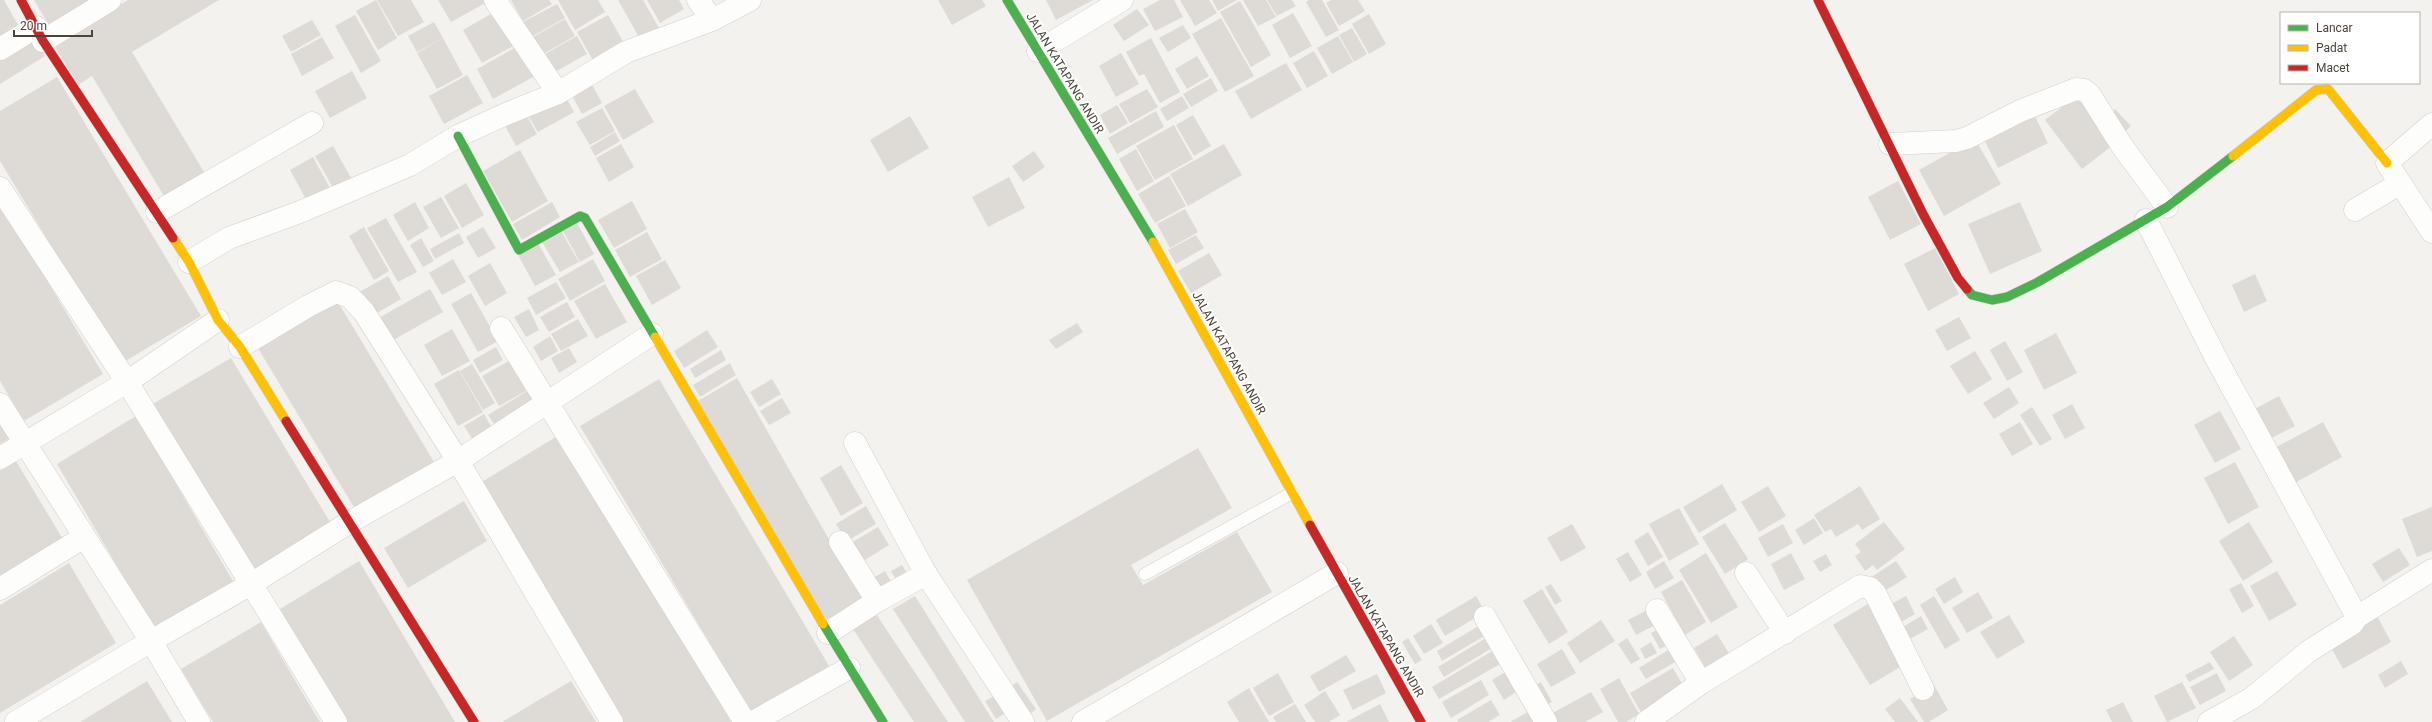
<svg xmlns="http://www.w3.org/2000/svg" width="2432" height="722" viewBox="0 0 2432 722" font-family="Roboto,sans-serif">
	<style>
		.building { fill: #dedbd6 }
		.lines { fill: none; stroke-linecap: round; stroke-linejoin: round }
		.lane-casing { stroke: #d2d0cb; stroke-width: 13 }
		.street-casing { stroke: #d2d0cb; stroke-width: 23 }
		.fast-casing { stroke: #d3cfc5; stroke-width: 10 }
		.slow-casing { stroke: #d3cfc5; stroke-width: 10 }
		.jam-casing { stroke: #d3cfc5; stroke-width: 10 }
		.lane { stroke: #fdfdfc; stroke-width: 12 }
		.street { stroke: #fdfdfc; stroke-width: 22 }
		.fast { stroke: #4caf50; stroke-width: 9 }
		.slow { stroke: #ffc107; stroke-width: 9 }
		.jam { stroke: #c62828; stroke-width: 9 }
		.labels { text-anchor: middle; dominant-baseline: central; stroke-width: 4; stroke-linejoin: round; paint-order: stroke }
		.street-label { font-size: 12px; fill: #4b4439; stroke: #fff }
	</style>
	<rect width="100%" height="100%" fill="#f4f2ee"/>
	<g class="building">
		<polygon points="0,0 4,0 22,32 0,45"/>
		<polygon points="34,0 91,0 49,25"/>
		<polygon points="128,0 219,0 132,52 204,172 164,196 92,76 78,85 54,45"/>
		<polygon points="376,0 397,38 378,50 356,11"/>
		<polygon points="377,0 411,0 424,22 398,36"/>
		<polygon points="438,0 488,0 489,1 451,22"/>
		<polygon points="511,0 549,0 552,4 523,21"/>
		<polygon points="558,0 598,0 605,12 575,30"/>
		<polygon points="618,0 643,0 659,28 640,39"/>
		<polygon points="647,0 679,0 684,9 660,23"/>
		<polygon points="938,0 982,0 986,6 952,25"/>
		<polygon points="1046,0 1093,0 1056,20"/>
		<polygon points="1160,0 1174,0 1183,17 1155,31 1143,9"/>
		<polygon points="1180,0 1209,0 1217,13 1195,26"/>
		<polygon points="1212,0 1237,0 1218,11"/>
		<polygon points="1243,0 1266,0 1276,17 1258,26"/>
		<polygon points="1267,0 1292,0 1296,6 1277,16"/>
		<polygon points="1309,0 1322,0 1339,30 1326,37 1306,2"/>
		<polygon points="1331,0 1358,0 1365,11 1339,26 1326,3"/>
		<polygon points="1240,1 1271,55 1251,67 1220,12"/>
		<polygon points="557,4 565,18 531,37 523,22"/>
		<polygon points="1137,9 1149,25 1124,41 1113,25"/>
		<polygon points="496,11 515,45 482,63 463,30"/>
		<polygon points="1293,13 1312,46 1290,58 1272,25"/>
		<polygon points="1369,14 1386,44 1369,54 1352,24"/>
		<polygon points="355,15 381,61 361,73 335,26"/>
		<polygon points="608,15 625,45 594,62 577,32"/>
		<polygon points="1221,18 1254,76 1225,92 1192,34"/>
		<polygon points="565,19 575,36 543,54 533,37"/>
		<polygon points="312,20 321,35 291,52 282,36"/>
		<polygon points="434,22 443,38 417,52 408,36"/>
		<polygon points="1183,25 1191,38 1168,52 1159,38"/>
		<polygon points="1352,28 1367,54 1354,62 1339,35"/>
		<polygon points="577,36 587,54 553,73 543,55"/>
		<polygon points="1338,36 1353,62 1332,74 1317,48"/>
		<polygon points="33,37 45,56 0,84 0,57"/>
		<polygon points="322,37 334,58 302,76 291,54"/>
		<polygon points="443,38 463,75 437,89 417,53"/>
		<polygon points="1151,38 1180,92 1160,103 1144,74 1139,76 1126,52"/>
		<polygon points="518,46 535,76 493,99 477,69"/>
		<polygon points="1314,51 1328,76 1307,88 1293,63"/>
		<polygon points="1121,53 1139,84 1116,97 1099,66"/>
		<polygon points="1197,56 1209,76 1187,89 1175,69"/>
		<polygon points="1286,63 1302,90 1251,119 1235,91"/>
		<polygon points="352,71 367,98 330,118 315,91"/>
		<polygon points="467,75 483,103 444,124 429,96"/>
		<polygon points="57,77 201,316 122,363 0,161 0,111"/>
		<polygon points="1211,78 1218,91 1191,107 1183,94"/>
		<polygon points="589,79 602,103 582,114 569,90"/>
		<polygon points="635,89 654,122 623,140 604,106"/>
		<polygon points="1147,89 1158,107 1130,123 1119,104"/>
		<polygon points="563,92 574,112 538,132 526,112"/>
		<polygon points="2079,94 2117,142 2082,169 2045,120"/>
		<polygon points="1182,96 1189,108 1167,121 1160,109"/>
		<polygon points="1117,105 1128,123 1110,134 1100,115"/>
		<polygon points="602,108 615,131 590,145 576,122"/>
		<polygon points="2115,109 2131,126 2122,134 2106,117"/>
		<polygon points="2032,110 2048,143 1998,168 1982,135"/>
		<polygon points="1156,111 1164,127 1117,154 1108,138"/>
		<polygon points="525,112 537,134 516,146 504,124"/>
		<polygon points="1193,115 1211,146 1194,156 1176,125"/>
		<polygon points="910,116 929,148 888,172 870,140"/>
		<polygon points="1174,125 1193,159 1155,180 1136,146"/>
		<polygon points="615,132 620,141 595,156 590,147"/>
		<polygon points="1975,139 2001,184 1944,216 1919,170"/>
		<polygon points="621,144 634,167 609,182 596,158"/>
		<polygon points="1224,144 1242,175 1188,206 1170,174"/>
		<polygon points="333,146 354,183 336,193 315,156"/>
		<polygon points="1136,149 1154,181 1137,191 1119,159"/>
		<polygon points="520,150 548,201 512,222 483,171"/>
		<polygon points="1034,151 1045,167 1023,182 1012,166"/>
		<polygon points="313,157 331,190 308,203 290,170"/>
		<polygon points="1169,176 1186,206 1155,223 1138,194"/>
		<polygon points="1009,177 1025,208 988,227 972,197"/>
		<polygon points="1898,181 1921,224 1890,240 1868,197"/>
		<polygon points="466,183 484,215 462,228 444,196"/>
		<polygon points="441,197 459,228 441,238 423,207"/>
		<polygon points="632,201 647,229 614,248 598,220"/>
		<polygon points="0,202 103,374 24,421 0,381"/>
		<polygon points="415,202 429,228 408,241 393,215"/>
		<polygon points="552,202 560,217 522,240 513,224"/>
		<polygon points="2020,202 2042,251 1990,274 1968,224"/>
		<polygon points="1185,209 1198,232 1170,248 1157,224"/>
		<polygon points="386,218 417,272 398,282 367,228"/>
		<polygon points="577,223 594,254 580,262 563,231"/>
		<polygon points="364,227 389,271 374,280 349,236"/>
		<polygon points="483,227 496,248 478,258 466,237"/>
		<polygon points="561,231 579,262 560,272 542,242"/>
		<polygon points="647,232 662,259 630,277 615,250"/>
		<polygon points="459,233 464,243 435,259 430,249"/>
		<polygon points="1196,235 1204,248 1176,264 1168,250"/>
		<polygon points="421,238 434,261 423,267 410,245"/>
		<polygon points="538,243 556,275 535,286 518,255"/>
		<polygon points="1935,248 1959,294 1928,311 1904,264"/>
		<polygon points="1209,253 1222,275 1191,293 1178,271"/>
		<polygon points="453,259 466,282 442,295 429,273"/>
		<polygon points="593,259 605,281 570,301 558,279"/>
		<polygon points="665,260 681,288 652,305 636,276"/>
		<polygon points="490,263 507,293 485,306 468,276"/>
		<polygon points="2255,274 2267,301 2244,312 2232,285"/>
		<polygon points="388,276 401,299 370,317 356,294"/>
		<polygon points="556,282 566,298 536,315 527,298"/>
		<polygon points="605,284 627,322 596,339 574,301"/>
		<polygon points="430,289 443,312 388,343 375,320"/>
		<polygon points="471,293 498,341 478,352 451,304"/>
		<polygon points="335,297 437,467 359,512 352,504 256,345"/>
		<polygon points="567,302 575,317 549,332 540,317"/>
		<polygon points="529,309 539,330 526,337 514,317"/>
		<polygon points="1959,317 1971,338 1947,351 1935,330"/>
		<polygon points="578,319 588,336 561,351 551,334"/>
		<polygon points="1077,323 1083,332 1056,349 1049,340"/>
		<polygon points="452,329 470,361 442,376 424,345"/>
		<polygon points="707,330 718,347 684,368 674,351"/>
		<polygon points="2056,333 2077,373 2044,390 2024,350"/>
		<polygon points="550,336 558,351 541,361 533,347"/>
		<polygon points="2005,341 2023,372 2007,381 1990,350"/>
		<polygon points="496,347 503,360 480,373 473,360"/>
		<polygon points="569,348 577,362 559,373 551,358"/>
		<polygon points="721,350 726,360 695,378 690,369"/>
		<polygon points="1975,351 1992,379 1968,394 1950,366"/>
		<polygon points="231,358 333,527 254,575 151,405"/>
		<polygon points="509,361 526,391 499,406 482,376"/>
		<polygon points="730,363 736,375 700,397 693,385"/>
		<polygon points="472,364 495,403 483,410 460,371"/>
		<polygon points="459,370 483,412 458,426 434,384"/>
		<polygon points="737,378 863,599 824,621 696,402"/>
		<polygon points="659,379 832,671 754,717 580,426"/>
		<polygon points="772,379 781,394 759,407 750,392"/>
		<polygon points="2009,387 2019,403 1994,419 1983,403"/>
		<polygon points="527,391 535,403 496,427 488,415"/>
		<polygon points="2279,396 2295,426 2266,441 2251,411"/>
		<polygon points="782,398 791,413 769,425 760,411"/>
		<polygon points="2072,404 2085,428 2065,439 2052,415"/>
		<polygon points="2032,407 2052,439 2040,446 2020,415"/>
		<polygon points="2220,411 2241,449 2215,463 2194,425"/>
		<polygon points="484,414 495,433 476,445 464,426"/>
		<polygon points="136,416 237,588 157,634 57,464"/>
		<polygon points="0,422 10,438 0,444"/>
		<polygon points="2020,422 2033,444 2012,456 1999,434"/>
		<polygon points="2323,422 2342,457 2291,485 2271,450"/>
		<polygon points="559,435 727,715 731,722 623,722 575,643 480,483"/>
		<polygon points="1198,448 1232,508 1131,565 1143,585 1237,532 1272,592 1047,721 967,580"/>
		<polygon points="16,461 64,541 0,579 0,471"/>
		<polygon points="2235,462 2259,507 2228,524 2204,478"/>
		<polygon points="841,465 863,503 841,516 820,478"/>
		<polygon points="1722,484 1737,510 1699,533 1683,507"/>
		<polygon points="1768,486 1786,516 1759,532 1741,502"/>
		<polygon points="1860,486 1880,519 1862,530 1858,524 1836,537 1831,529 1825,532 1814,515"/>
		<polygon points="464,501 487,541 408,588 384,548"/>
		<polygon points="866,506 876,524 847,541 836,524"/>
		<polygon points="2432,507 2432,551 2417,557 2402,519"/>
		<polygon points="1679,508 1699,544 1669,561 1649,524"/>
		<polygon points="1814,518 1823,533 1804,545 1795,530"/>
		<polygon points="1884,522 1905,549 1877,570 1873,565 1865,571 1855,556 1861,552 1855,544"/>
		<polygon points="2249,522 2273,562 2243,581 2219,541"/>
		<polygon points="1725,523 1748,559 1725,574 1702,537"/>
		<polygon points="1572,524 1586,548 1561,562 1547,538"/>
		<polygon points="1783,524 1793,543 1768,557 1758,538"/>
		<polygon points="878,527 889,545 860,563 849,544"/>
		<polygon points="1648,532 1663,557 1648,566 1634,541"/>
		<polygon points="2399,548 2410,565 2383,582 2372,564"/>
		<polygon points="1628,552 1642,575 1630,582 1616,559"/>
		<polygon points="1706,553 1738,607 1711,623 1679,570"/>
		<polygon points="1791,553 1805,579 1784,590 1771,564"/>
		<polygon points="1826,554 1832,565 1820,572 1813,561"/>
		<polygon points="359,561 455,722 347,722 280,609"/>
		<polygon points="1664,561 1674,578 1655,589 1646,572"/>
		<polygon points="1896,561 1907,577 1880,594 1870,578"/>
		<polygon points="69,563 116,643 0,713 0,605"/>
		<polygon points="902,565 910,578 899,585 891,571"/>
		<polygon points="885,571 894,587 884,593 875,577"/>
		<polygon points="2277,571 2297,605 2269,621 2250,586"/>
		<polygon points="1955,577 1963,592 1944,604 1935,589"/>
		<polygon points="1682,580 1706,622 1685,635 1661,592"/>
		<polygon points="2241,583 2254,606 2242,613 2229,589"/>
		<polygon points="1551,584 1562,601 1555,605 1545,587"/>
		<polygon points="1542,589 1568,632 1549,644 1523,601"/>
		<polygon points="1978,592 1993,618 1967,633 1952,608"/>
		<polygon points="915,596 994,722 965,722 893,609"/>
		<polygon points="1476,596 1485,612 1445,636 1436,620"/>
		<polygon points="1906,596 1915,614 1896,625 1886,607"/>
		<polygon points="1934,596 1960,640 1945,649 1920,605"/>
		<polygon points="1871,602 1907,663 1870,685 1833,625"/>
		<polygon points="1651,608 1659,623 1636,635 1628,620"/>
		<polygon points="876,614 948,722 914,722 853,629"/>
		<polygon points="2009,615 2025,642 1997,659 1980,632"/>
		<polygon points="1921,616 1928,629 1908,640 1901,628"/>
		<polygon points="2377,616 2391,642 2343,669 2328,642"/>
		<polygon points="1601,620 1615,641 1580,663 1567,643"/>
		<polygon points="261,622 296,682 320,722 213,722 181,669"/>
		<polygon points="1485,622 1491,632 1442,661 1437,651"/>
		<polygon points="1431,624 1443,643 1424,654 1413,636"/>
		<polygon points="1664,626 1673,642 1660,649 1651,633"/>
		<polygon points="1717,634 1730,655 1706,669 1694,648"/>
		<polygon points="1491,635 1497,645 1444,677 1438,667"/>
		<polygon points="2234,636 2253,665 2229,681 2210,652"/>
		<polygon points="1408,638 1422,660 1415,664 1402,642"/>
		<polygon points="1627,638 1640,659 1631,664 1618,644"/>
		<polygon points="1651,642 1657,653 1645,659 1640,649"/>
		<polygon points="1675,646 1682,658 1646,679 1639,668"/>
		<polygon points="1499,647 1507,660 1439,699 1432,687"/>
		<polygon points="1562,649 1576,673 1551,687 1537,664"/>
		<polygon points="1346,655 1356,671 1319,692 1310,676"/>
		<polygon points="2401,661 2408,674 2385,688 2378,675"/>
		<polygon points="2210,662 2214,669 2189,682 2185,675"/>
		<polygon points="1512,668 1524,687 1504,700 1492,680"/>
		<polygon points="1673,668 1684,687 1641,712 1630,693"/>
		<polygon points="1278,673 1294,702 1269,716 1253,688"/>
		<polygon points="2217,673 2226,691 2200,705 2190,687"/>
		<polygon points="1377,674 1386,693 1353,710 1343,690"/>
		<polygon points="1619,678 1639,714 1626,722 1618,722 1600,689"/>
		<polygon points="1481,680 1489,695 1451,718 1442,702"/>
		<polygon points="147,681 172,722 80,722 108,705"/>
		<polygon points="571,681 596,722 502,722 532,704"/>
		<polygon points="1017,682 1036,709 1030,714 1011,686"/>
		<polygon points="1541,682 1552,702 1543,707 1532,687"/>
		<polygon points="2182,682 2196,708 2167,722 2154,696"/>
		<polygon points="1934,685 1948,710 1929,722 1924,722 1910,699"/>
		<polygon points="1249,688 1269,722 1239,722 1227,702"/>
		<polygon points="1325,691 1340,715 1329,722 1315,722 1304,705"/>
		<polygon points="1591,692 1603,712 1585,722 1556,722 1551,714"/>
		<polygon points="1000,693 1010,710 996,719 985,701"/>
		<polygon points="1900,698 1918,722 1895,722 1885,709"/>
		<polygon points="1491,700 1500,715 1488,722 1458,722 1457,720"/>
		<polygon points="2123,702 2133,722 2112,722 2106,710"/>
		<polygon points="1295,704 1306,722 1276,722 1273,717"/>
		<polygon points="1380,704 1389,722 1346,722"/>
		<polygon points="1535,708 1543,722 1510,722"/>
	</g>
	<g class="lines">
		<defs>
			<polyline id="lane" points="1145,574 1292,493"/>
			<g id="street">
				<polyline points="495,0 558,93 626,52 712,20 750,0"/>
				<polyline points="698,0 712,20"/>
				<polyline points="43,41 110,0"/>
				<polyline points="0,49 36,27"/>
				<polyline points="1038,51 1122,0"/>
				<polyline points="2432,124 2387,163 2432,232"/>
				<polyline points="1890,144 1956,141 1967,138 2020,111 2076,89 2084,90 2090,95 2122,146 2167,207"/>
				<polyline points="0,188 127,382 336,722"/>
				<polyline points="2355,210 2399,184"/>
				<polyline points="157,212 312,123"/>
				<polyline points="2146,220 2217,360 2357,617"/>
				<polyline points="189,262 229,238 300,212 410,165 458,136 506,114 558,93"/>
				<polyline points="501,328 745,722"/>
				<polyline points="240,347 308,306 336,292 350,297 364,312 458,461 612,722"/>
				<polyline points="0,404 151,641 199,722"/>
				<polyline points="855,443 926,574 1023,722"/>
				<polyline points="0,458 127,382 218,320"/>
				<polyline points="840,542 877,601"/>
				<polyline points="1746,573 1785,633"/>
				<polyline points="0,589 84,537"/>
				<polyline points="1485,617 1546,722"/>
				<polyline points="828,633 877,601 926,574"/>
				<polyline points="1701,683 1860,586 1870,588 1875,593 1923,689"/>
				<polyline points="16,722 151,641 251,584 350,522 458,461 652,334"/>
				<polyline points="753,722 849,668"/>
				<polyline points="1083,722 1337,573"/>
				<polyline points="1646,722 1701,683 1657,610"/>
				<polyline points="2209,722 2252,698 2309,651 2352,624 2357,617 2432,570"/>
			</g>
			<g id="fast">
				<polyline points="1007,0 1153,242"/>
				<polyline points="458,136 519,250 580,216 585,218 655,337"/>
				<polyline points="1967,289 1972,295 1992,300 2007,297 2038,282 2167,207 2233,156"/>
				<polyline points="823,624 883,722"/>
			</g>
			<g id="slow">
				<polyline points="2233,156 2316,90 2328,89 2387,163"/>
				<polyline points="173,238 189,262 218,320 240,347 286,421"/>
				<polyline points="1153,242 1310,525"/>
				<polyline points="655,337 823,624"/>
			</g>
			<g id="jam">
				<polyline points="21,0 43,41 173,238"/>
				<polyline points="1818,0 1923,214 1958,278 1967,289"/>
				<polyline points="286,421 474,722"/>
				<polyline points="1310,525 1421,722"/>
			</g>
		</defs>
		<use href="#lane" class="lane-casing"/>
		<use href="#street" class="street-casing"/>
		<use href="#fast" class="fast-casing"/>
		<use href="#slow" class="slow-casing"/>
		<use href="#jam" class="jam-casing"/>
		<use href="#lane" class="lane"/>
		<use href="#street" class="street"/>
		<use href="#fast" class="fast"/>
		<use href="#slow" class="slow"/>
		<use href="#jam" class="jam"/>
	</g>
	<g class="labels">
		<g class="street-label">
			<text transform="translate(1065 73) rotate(59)">JALAN KATAPANG ANDIR</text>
			<text transform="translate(1229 353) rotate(61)">JALAN KATAPANG ANDIR</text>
			<text transform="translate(1386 636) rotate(60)">JALAN KATAPANG ANDIR</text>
		</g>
	</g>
	<rect x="2280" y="12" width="140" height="72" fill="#ffffff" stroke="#b7b4b0"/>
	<rect x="2288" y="25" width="20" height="6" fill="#4caf50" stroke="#b7b4b0"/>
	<text x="2316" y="32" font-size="12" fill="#4b4439">Lancar</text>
	<rect x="2288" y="45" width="20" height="6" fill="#ffc107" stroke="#b7b4b0"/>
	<text x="2316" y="52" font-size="12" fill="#4b4439">Padat</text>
	<rect x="2288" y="65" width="20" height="6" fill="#c62828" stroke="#b7b4b0"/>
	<text x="2316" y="72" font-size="12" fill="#4b4439">Macet</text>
	<path d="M14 30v6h78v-6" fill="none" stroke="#4b4439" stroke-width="2"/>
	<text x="20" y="30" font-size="12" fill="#4b4439" stroke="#ffffff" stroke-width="3" paint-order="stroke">20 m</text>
</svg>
